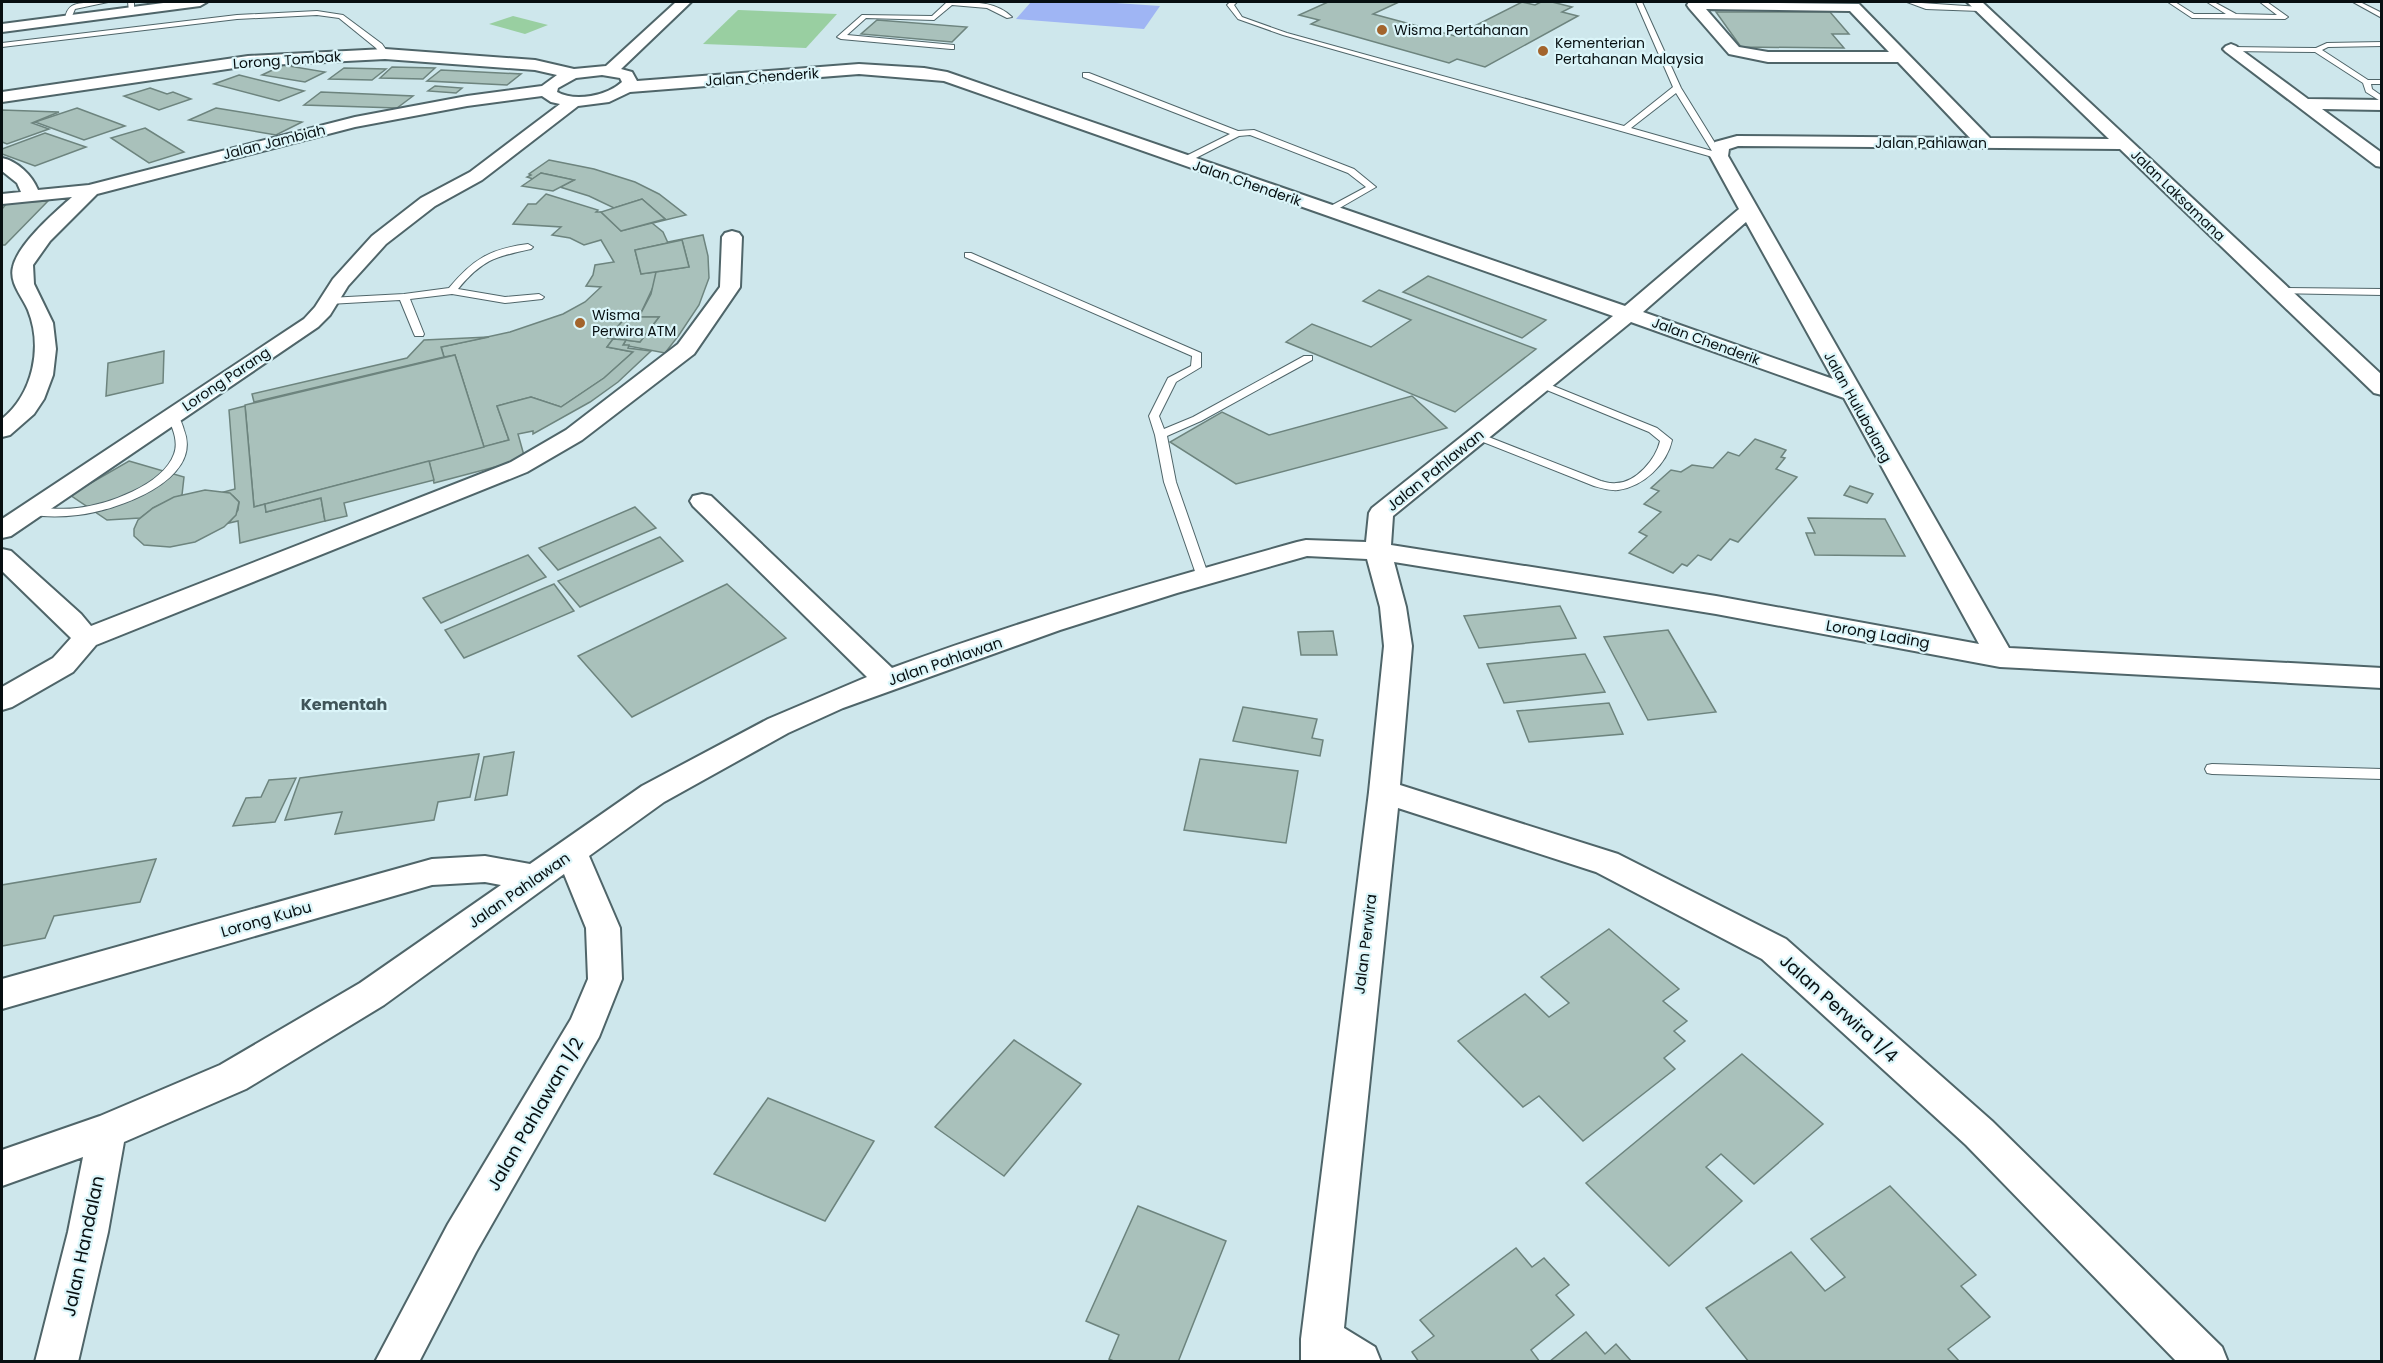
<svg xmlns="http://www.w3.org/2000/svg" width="2383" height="1363" viewBox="0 0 2383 1363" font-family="Poppins,sans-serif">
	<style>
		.green { fill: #99cfa1 }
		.water { fill: #9fb5f4 }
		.building { fill: #a9c1bb; stroke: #6d847e; stroke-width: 1.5 }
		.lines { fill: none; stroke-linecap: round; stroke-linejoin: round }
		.service-casing { stroke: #4f6569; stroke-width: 2 }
		.minor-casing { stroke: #4f6569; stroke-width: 4 }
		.service { fill: #fff; fill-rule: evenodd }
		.minor { fill: #fff; fill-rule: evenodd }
		.poi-dot { fill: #a3642c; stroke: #dbf5f9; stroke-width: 2 }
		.labels { text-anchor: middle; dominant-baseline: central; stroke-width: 4.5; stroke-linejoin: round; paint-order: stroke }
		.far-poi-label { font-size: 14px; fill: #070f11; stroke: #dbf5f9; text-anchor: start }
		.far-street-label { font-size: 14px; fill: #070f11; stroke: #dbf5f9 }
		.street-label { font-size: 15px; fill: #070f11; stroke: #dbf5f9 }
		.neighbourhood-label { font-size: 16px; font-weight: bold; fill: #405559; stroke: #dbf5f9 }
		.near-street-label { font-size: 18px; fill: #070f11; stroke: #dbf5f9 }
	</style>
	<rect width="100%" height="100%" fill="#cee7ec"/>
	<g class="green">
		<polygon points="738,10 739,10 837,14 806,48 703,44"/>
		<polygon points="513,16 548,25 525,34 489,24"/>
	</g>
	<polygon class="water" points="1031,2 1101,2 1160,6 1144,29 1016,19"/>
	<g class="building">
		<polygon points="1328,2 1399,2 1373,14 1455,36 1522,2 1535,5 1541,2 1552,2 1572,7 1562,12 1578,16 1485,67 1457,59 1449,63 1311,24 1319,20 1299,15"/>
		<polygon points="1716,12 1830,12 1849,34 1832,34 1844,48 1741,47"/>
		<polygon points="877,20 967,27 952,42 861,34"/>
		<polygon points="283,65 325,72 305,82 262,75"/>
		<polygon points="392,67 435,68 423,79 380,78"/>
		<polygon points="344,68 386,69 372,80 329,79"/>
		<polygon points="441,70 521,74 507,85 427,81"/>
		<polygon points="239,75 304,91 279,101 214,84"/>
		<polygon points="435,86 462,88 456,93 428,91"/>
		<polygon points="150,88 167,94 173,92 191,99 159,110 124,96"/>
		<polygon points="321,92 413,96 397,108 304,105"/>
		<polygon points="77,108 125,126 84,140 35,122"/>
		<polygon points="216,108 302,122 276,135 189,120"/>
		<polygon points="2,110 59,112 32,123 49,129 7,144 2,142"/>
		<polygon points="145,128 184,152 149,163 111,138"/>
		<polygon points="45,133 86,147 35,166 2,154 2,149"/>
		<polygon points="549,160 594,169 635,182 659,194 686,215 653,223 665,219 642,199 614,208 589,196 560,187 574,180 541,173 533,179 527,177 531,175 529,174"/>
		<polygon points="541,173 574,180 553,191 522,186"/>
		<polygon points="546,194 598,210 596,212 601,212 621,231 652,223 663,232 668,243 635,250 641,274 656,272 655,283 639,317 626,317 608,338 613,339 607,347 633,352 604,378 561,407 531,397 497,406 509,440 484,447 455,355 444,357 441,347 510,332 563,314 585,302 601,287 586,286 593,275 595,265 614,262 601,240 584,245 570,238 552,235 561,227 513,224 528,204 536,204"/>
		<polygon points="642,199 665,219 621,231 601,212"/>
		<polygon points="48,201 5,245 2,245 2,209 7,203"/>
		<polygon points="703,235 708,256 709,278 699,305 679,335 665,353 623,345 626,340 640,342 659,317 639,317 651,294 656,272 689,267 682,240 668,242"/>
		<polygon points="682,240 689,267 641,274 635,250"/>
		<polygon points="1428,276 1546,320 1522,338 1403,292"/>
		<polygon points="1379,290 1536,349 1455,412 1286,342 1312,324 1371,347 1411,320 1363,301"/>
		<polygon points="626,317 659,317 640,342 608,338"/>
		<polygon points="489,337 441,347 444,357 254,402 252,394 407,358 424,340"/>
		<polygon points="613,339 626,340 623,345 629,345 628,348 651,351 618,382 590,402 533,434 533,431 518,434 525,459 434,483 429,461 509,440 497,406 531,397 561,407 604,378 633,352 607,347"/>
		<polygon points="164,351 163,383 106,396 108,363"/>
		<polygon points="455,355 484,447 254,507 245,405"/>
		<polygon points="1412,396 1447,428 1236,484 1170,442 1222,412 1269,435"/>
		<polygon points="245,406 254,507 265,504 266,512 321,498 325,521 240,543 238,521 229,523 238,510 239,502 233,496 224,492 235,489 229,410"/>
		<polygon points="1755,439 1786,450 1781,457 1785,458 1776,469 1797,477 1738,542 1730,539 1711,560 1698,555 1687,566 1682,564 1673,573 1629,553 1647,536 1639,532 1661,512 1644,504 1659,491 1651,488 1671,470 1681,472 1692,465 1713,468 1728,452 1739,456"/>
		<polygon points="129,461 184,477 182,495 153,508 140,518 107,520 70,495"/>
		<polygon points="429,461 434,480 344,503 347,516 325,521 321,498 266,512 265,504"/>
		<polygon points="1850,486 1873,494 1867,503 1844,495"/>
		<polygon points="205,490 230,493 239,502 236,515 224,527 195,542 170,547 144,545 134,536 134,529 138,520 153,508 174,497"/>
		<polygon points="635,507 656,528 558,570 539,548"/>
		<polygon points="1808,518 1885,519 1905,556 1815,555 1806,533 1815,533"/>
		<polygon points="660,537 683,561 580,607 558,581"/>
		<polygon points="528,555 546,577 441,623 423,598"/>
		<polygon points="554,584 574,611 464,658 445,630"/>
		<polygon points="727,584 786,638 632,717 578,656"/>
		<polygon points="1560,606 1576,638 1479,648 1464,616"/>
		<polygon points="1668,630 1716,712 1648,720 1604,637"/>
		<polygon points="1333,631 1337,655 1301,655 1298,632"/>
		<polygon points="1585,654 1605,692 1504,703 1487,664"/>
		<polygon points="1609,703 1623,734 1529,742 1517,711"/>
		<polygon points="1243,707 1317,719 1312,738 1323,740 1320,756 1233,741"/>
		<polygon points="514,752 507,795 475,800 484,757"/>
		<polygon points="479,754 470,797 438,802 434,820 335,834 342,812 285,820 300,778"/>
		<polygon points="1200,759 1298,771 1286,843 1184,830"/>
		<polygon points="296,778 275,822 233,826 246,798 261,797 269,780"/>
		<polygon points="156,859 140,902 54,916 45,938 2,946 2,885"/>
		<polygon points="1609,929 1679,989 1663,1001 1687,1021 1674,1031 1685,1041 1664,1058 1675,1069 1583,1141 1539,1096 1523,1107 1458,1041 1525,994 1549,1017 1569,1003 1541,977"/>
		<polygon points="1014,1040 1081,1084 1004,1176 935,1127"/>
		<polygon points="1742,1054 1823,1124 1754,1184 1721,1154 1706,1167 1742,1201 1669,1266 1586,1183"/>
		<polygon points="768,1098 874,1141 825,1221 714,1174"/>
		<polygon points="1890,1186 1976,1275 1961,1286 1990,1317 1948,1349 1960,1362 1749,1362 1706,1308 1791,1252 1825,1291 1845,1277 1811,1239"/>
		<polygon points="1138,1206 1226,1241 1178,1362 1116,1362 1109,1359 1119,1335 1086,1321"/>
		<polygon points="1516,1248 1532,1267 1544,1258 1569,1285 1556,1295 1574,1315 1531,1350 1540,1362 1419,1362 1412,1352 1434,1336 1420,1320"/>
		<polygon points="1586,1332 1605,1354 1616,1344 1632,1362 1549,1362"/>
	</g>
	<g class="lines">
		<defs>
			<g id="service">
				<path d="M95 2H108L75 9 70 21 65 20C67 1 79 4 95 2Z"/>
				<polygon points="128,2 134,2 134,12 129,11"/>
				<path d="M947 2C969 2 995 0 1012 17L1007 18 987 8 952 5 934 20 866 18 847 35 954 45V49H951L841 39 837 37 862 15 932 16Z"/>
				<path d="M1230 2H1237L1234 5 1242 17 1287 33 1624 126 1673 87 1636 2H1642L1681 88 1723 156 1716 158 1283 35 1238 19 1227 5ZM1676 93 1712 151 1631 128Z"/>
				<polygon points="1907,2 1980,7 1983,9 1980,11 1926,9"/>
				<polygon points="2168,2 2175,2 2194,14 2226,14 2207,2 2214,2 2236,14 2277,15 2260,2 2267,2 2288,17 2285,19 2192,18"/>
				<polygon points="2353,2 2360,2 2382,13 2382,18"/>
				<polygon points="317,11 343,15 382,44 389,54 382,56 376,48 339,18 317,15 237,19 2,47 2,43 237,15"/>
				<polygon points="2382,42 2382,46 2328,47 2322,50 2368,80 2382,80 2382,84 2371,84 2372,89 2382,96 2382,102 2366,92 2363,83 2315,52 2231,51 2227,49 2231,47 2316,48 2327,43"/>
				<polygon points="1083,73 1089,73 1238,131 1254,130 1354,169 1376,187 1331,213 1325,213 1325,209 1366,187 1348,173 1250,135 1239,136 1186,163 1180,163 1180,159 1230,134 1083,77"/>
				<path d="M528 244 533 247 531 249C495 257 483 259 458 289L505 297 539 294 544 297 542 299 505 303 452 294 410 299 424 334 423 336H415L414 334 400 300 329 304 324 301 329 298 404 294 449 288C473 259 490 249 528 244Z"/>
				<polygon points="965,253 971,253 1201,353 1201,367 1176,382 1159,416 1164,429 1193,417 1304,356 1312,356 1312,360 1201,421 1167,436 1176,482 1209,577 1207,580 1203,581 1197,577 1164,482 1155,435 1149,416 1168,378 1191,366 1192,356 965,257"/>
				<polygon points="2279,288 2382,289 2382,295 2276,293 2274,291"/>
				<path d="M1541 381 1657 428 1672 440C1667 464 1643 487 1618 490 1610 491 1601 488 1594 486L1473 438V434H1481L1601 481C1606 482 1611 484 1616 483 1636 483 1656 459 1660 441L1649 432 1537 386V382Z"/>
				<path d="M172 412C179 414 182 423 184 430 204 481 114 511 78 515 62 517 42 517 27 514L25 511 27 508 31 507C46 508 62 510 77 508 107 505 163 485 174 454 179 441 172 427 167 415Z"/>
				<polygon points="2212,764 2382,769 2382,779 2212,774 2207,773 2205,769 2207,765"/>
			</g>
			<g id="minor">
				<polygon points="171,2 207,2 200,6 2,32 2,24"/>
				<path d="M676 2H691L621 69 632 72 637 81 859 64 924 68 947 72 1625 306 1739 209 1710 156 1715 142 1737 136 1970 138 1898 62H1768L1729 54 1689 8 1687 5 1689 2 1859 4 1990 138 2109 139 1967 2H1982L2382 375V395L2374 393 2120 149 1738 146 1729 149 1728 156 2009 648 2382 668V688L2000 667 1716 614 1394 562 1406 607 1412 646 1400 785 1618 854 1786 939 1992 1121 2222 1347 2228 1362H2177L1966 1145 1762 959 1596 872 1398 808 1344 1328 1375 1347 1381 1362H1301V1339L1369 792 1384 646 1380 607 1367 559 1307 556 1177 593 1060 630 843 708 788 733 664 802 589 856 620 928 622 979 599 1037 476 1252 419 1362H375L448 1224 571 1019 588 979 586 928 564 874 384 1005 246 1089 124 1142 108 1232 78 1362H35L68 1232 83 1157 2 1186V1150L100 1116 220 1065 360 983 501 885 485 882 432 885 2 1009V979L432 859 485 856 530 864 642 786 768 719 867 677 693 506 690 501 693 496 702 494 711 496 892 668C1025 619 1161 580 1297 542L1306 540 1366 542 1369 513 1372 508 1613 316 944 81 859 74 630 92 609 102 578 106 482 180 435 206 386 244 348 286 330 315 318 327 11 536 2 538V519L304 319 315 307 333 279 372 236 421 198 470 172 560 104 551 102 542 96 467 106 355 127 97 194 50 241 33 265 34 284 53 323 56 349 53 375 44 399 34 414 10 435 2 437V419C33 394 43 347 28 310 22 296 9 283 13 267 18 244 54 213 72 197L2 204V194L21 192 17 183 2 171V158C17 161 32 175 38 190L89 185 355 117 467 96 542 86 557 75 535 70 385 59 248 66 2 102V92L248 56 385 49 535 60 574 69 606 66ZM1706 9 1850 11 1889 52H1768L1739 47ZM602 75 620 78 622 82C607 96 575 102 557 92L558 88 576 78ZM1746 222 1833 379 1643 312ZM1631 322 1844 398 1979 644 1716 596 1391 545 1393 516Z"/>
				<polygon points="2231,44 2236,46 2308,99 2382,100 2382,110 2322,109 2382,153 2382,167 2376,166 2226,52 2223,49 2226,46"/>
				<polygon points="732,231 739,233 742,237 740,287 694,354 582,440 527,472 96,645 73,672 12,707 2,710 2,687 53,658 71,638 2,571 2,549 11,551 81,614 91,626 511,462 566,430 678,344 720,287 722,237 725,233"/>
			</g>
		</defs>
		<use href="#service" class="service-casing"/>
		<use href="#minor" class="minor-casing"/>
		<use href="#service" class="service"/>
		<use href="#minor" class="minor"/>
	</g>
	<g class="poi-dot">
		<circle cx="1382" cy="30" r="6"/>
		<circle cx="1543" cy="51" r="6"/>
		<circle cx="580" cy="323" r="6"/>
	</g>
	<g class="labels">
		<g class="far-poi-label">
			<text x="1394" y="30">Wisma Pertahanan</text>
			<text x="1555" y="43">Kementerian<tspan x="1555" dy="16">Pertahanan Malaysia</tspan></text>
			<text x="592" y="315">Wisma<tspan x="592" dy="16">Perwira ATM</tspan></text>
		</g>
		<g class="far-street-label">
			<text transform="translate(287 60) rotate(-4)">Lorong Tombak</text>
			<text transform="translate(762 77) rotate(-4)">Jalan Chenderik</text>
			<text transform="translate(274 142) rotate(-14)">Jalan Jambiah</text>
			<text x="1931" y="143">Jalan Pahlawan</text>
			<text transform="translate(1247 183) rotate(19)">Jalan Chenderik</text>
			<text transform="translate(2178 195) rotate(44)">Jalan Laksamana</text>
			<text transform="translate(1706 341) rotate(20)">Jalan Chenderik</text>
			<text transform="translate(226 379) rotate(-34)">Lorong Parang</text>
			<text transform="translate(1858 407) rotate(61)">Jalan Hulubalang</text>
		</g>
		<g class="street-label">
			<text transform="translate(1435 470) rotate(-39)">Jalan Pahlawan</text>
			<text transform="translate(1878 634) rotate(10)">Lorong Lading</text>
			<text transform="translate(945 661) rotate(-19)">Jalan Pahlawan</text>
			<text transform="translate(519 890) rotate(-35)">Jalan Pahlawan</text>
			<text transform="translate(266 919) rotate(-16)">Lorong Kubu</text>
			<text transform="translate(1365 944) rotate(-83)">Jalan Perwira</text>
		</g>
		<g class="neighbourhood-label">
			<text x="344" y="704">Kementah</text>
		</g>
		<g class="near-street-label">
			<text transform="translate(1839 1008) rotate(42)">Jalan Perwira 1/4</text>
			<text transform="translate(535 1114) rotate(-60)">Jalan Pahlawan 1/2</text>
			<text transform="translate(83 1246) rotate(-78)">Jalan Handalan</text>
		</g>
	</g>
	<rect width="2383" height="1363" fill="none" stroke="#070f11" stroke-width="6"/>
</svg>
